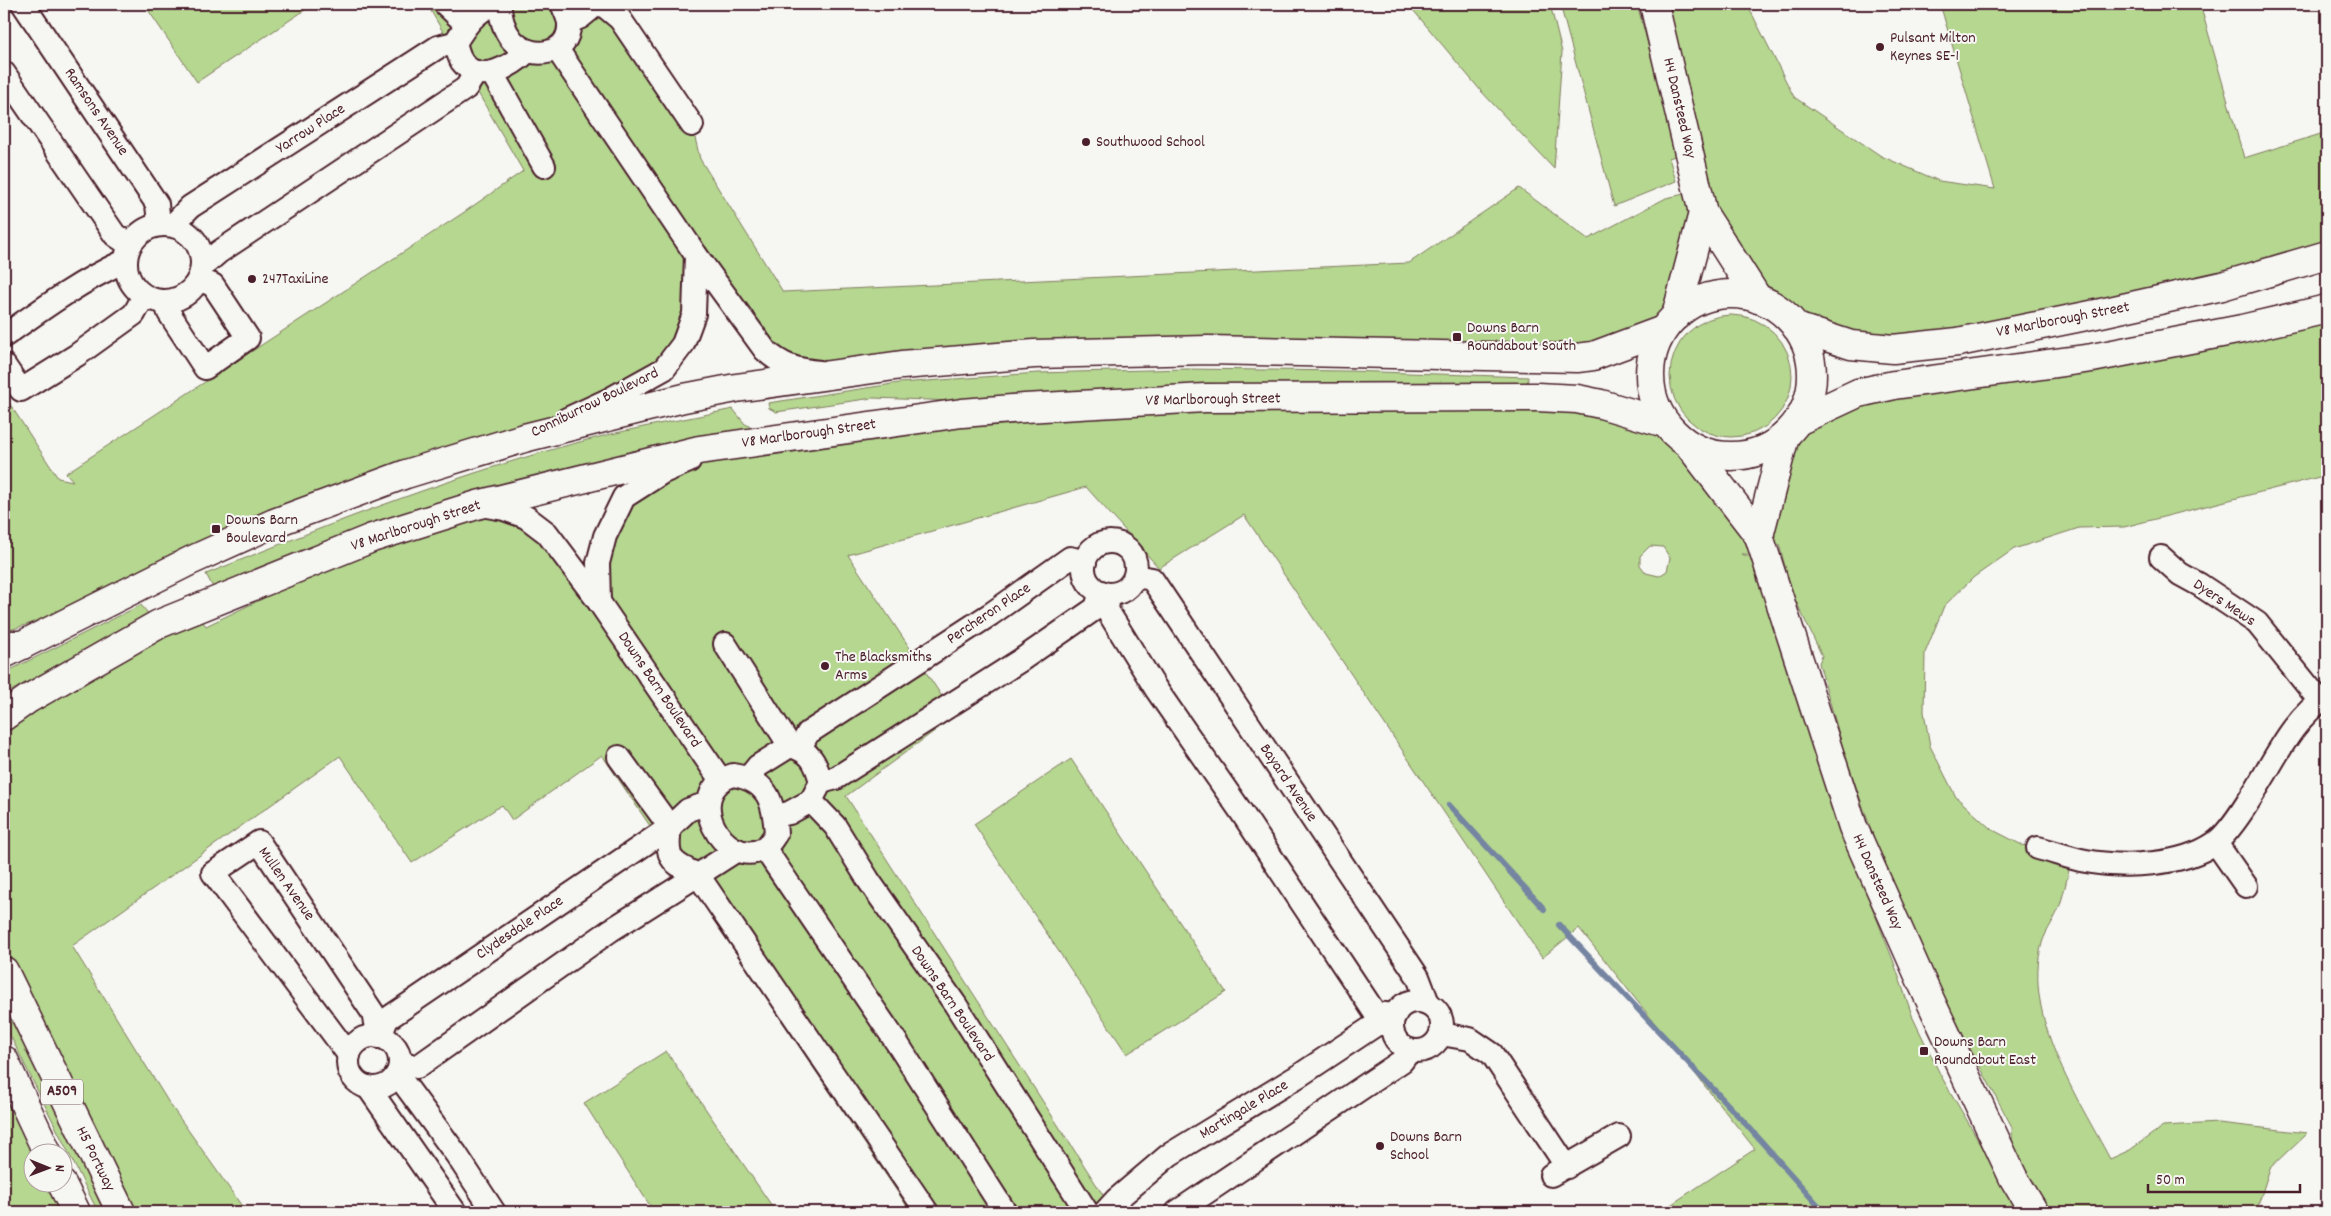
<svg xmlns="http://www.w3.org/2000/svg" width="2331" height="1216" viewBox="0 0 2331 1216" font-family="Dekko,sans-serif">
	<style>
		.green { fill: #b5d790; stroke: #807b5e; fill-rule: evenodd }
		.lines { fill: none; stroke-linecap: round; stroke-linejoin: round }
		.stream { stroke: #7584a1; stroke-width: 6 }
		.minor-casing { stroke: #4a1f2b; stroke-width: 26 }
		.tertiary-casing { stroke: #4a1f2b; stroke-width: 31 }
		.secondary-casing { stroke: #4a1f2b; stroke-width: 31 }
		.primary-casing { stroke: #4a1f2b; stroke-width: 31 }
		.minor { stroke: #f6f6f2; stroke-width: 22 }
		.tertiary { stroke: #f6f6f2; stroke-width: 28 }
		.secondary { stroke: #f6f6f2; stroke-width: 28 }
		.primary { stroke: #f6f6f2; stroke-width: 28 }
		.poi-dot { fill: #4a1f2b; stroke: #f6f6f2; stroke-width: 2 }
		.labels { text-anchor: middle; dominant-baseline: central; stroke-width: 4; stroke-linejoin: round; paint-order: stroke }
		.shield { fill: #f6f6f2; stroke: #7e6067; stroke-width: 1 }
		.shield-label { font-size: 15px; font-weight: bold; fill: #4a1f2b }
		.poi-label { font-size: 16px; fill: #4a1f2b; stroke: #f6f6f2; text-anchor: start }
		.street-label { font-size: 16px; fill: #4a1f2b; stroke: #f6f6f2 }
	</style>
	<rect width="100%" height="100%" fill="#f6f6f2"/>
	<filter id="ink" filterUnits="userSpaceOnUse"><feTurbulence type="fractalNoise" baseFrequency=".02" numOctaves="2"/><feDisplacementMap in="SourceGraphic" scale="10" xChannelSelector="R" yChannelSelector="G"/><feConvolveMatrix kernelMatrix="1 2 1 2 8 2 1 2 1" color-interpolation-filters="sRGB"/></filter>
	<g filter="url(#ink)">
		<g class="green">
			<polygon points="144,4 314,4 197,82"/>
			<polygon points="427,4 602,4 692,125 700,159 783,292 1409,263 1519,188 1588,239 1666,198 1698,191 1654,4 1747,4 1794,97 1881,156 1939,181 1995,189 1940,4 2200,4 2244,158 2327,132 2327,255 1893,349 1793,323 1773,306 1758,299 1703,214 1676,316 1593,356 797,370 696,256 683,344 633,388 170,578 4,632 4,395 58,478 73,481 66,473 463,213 523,171"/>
			<polygon points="1408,4 1550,4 1562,52 1554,169 1481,91"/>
			<polygon points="1560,4 1637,4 1678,155 1669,158 1676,181 1614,206"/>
			<path d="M2327 309V475L2124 527 2079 528 2014 549 1974 577 1944 606 1925 653 1924 712 1930 746 1956 797 1991 829 2022 845 2072 857C2068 873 2065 890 2060 905 2056 918 2046 930 2042 943 2022 1016 2078 1098 2110 1159L2130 1150 2163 1126 2219 1123 2307 1133 2270 1168 2256 1212H1660L1755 1149 1579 928 1542 958 1244 515 1159 568 1086 487 848 555 955 716 846 796 1114 1212H911L602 755 512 820 502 805 412 863 340 756 72 946 169 1103 246 1212H121L4 971V739L13 728 35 710 74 689 159 624 196 612 206 626 262 599 372 538 477 505 526 517 599 601 612 518 717 446 962 413 1537 397 1665 423 1676 436 1689 445 1759 536 1785 436 1858 393ZM1779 544 1792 593 1822 656 1819 663 1844 752 1884 867 1934 980 2012 1127 2013 1177 2003 1182 1941 1076 1913 1018 1893 960 1831 803 1751 557 1741 554 1765 555ZM1650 546 1663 547 1670 558 1667 571 1659 576 1646 573 1640 565V556Z"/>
			<circle cx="1731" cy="376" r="61"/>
			<polygon points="1186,369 1348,371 1528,377 1527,391 955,401 873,398 776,412 769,408 768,403 899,383 1038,373"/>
			<path d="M733 409 745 424 752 427 753 432 216 593 206 574C337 521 469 469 607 435 649 425 691 418 733 409Z"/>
			<polygon points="141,605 152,618 61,663 11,691 4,697 4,673"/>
			<polygon points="1071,759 1226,992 1127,1054 974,824"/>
			<polygon points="4,997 111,1212 98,1212 4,1023"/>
			<polygon points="666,1051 776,1212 654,1212 584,1103"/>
			<polygon points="4,1092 37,1153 32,1154 32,1184 52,1184 66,1212 4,1212"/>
		</g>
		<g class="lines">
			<g class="stream">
				<polyline points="1449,805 1544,909"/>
				<polyline points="1559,925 1745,1123 1824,1212"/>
			</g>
			<defs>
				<g id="minor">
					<polyline points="23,4 157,204 159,224"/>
					<polyline points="445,4 466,24"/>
					<path d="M494 4C475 12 466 25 455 43 457 49 459 57 462 62 480 86 512 66 528 51"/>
					<path d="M499 4C501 17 503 29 512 40 531 62 571 55 569 23 568 17 564 9 562 4"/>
					<polyline points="602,4 620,19 692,125"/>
					<polyline points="569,22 581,17 597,4"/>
					<path d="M557 49 696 255 765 350C782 366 797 370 820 372"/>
					<polyline points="4,73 115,235 130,245"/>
					<polyline points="492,73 544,166"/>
					<circle cx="164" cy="263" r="38"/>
					<polyline points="173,225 190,207 438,47 455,43"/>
					<polyline points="204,265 219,252 466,88 476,72"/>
					<polyline points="165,301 169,313 205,368 248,338 213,285 200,280"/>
					<path d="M4 336C42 309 82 280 125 261"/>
					<polyline points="4,365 21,390 77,355 134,314 144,296"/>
					<polyline points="567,419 608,400 664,369 683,344 694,314 696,255"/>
					<polyline points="481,505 504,509 526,517 547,533 599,602 720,779"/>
					<circle cx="1110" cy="568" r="26"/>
					<polyline points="2161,557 2180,574 2200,585 2257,623 2320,701"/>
					<polyline points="1135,576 1152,579 1418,977 1428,1003"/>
					<polyline points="1109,594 1107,610 1156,689 1242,813 1375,1013 1395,1015"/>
					<polyline points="599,602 598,563 605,536 624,497 663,472 689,461"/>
					<polyline points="725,644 790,746"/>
					<polyline points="800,748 808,733 991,614 1070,558 1085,562"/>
					<path d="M733 775C768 780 774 802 776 834 772 839 768 847 763 849 723 870 681 792 733 775Z"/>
					<path d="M749 777 758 766 790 746C811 751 816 763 821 782L811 801 789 813 775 816"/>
					<polyline points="821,782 836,778 1021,660 1096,608 1101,592"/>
					<polyline points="811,801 835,826 869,881 955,1004 1087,1212"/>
					<path d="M708 803 688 810 670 827C666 858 669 862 698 875L737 850"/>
					<polyline points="2216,843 2246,886"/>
					<path d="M2038 848C2054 852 2070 858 2086 861 2124 868 2182 866 2215 843 2233 830 2256 789 2268 769 2283 743 2301 712 2327 697"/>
					<polyline points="765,849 897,1043 1005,1212"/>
					<circle cx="1417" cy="1026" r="25"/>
					<polyline points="1441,1034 1470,1039 1492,1054 1567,1167"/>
					<circle cx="374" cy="1062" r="26"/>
					<polyline points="380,1037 387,1019 670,827 619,757"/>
					<polyline points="349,1055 213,873 259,842 373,1013 378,1037"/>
					<polyline points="401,1062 417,1067 611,930 698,875 927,1212"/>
					<polyline points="397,1074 456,1154 494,1212"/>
					<polyline points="368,1087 455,1212"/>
					<polyline points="1551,1175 1619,1136"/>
					<polyline points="1105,1212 1116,1200 1169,1155 1300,1075 1377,1024 1392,1024"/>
					<polyline points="1177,1212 1402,1061 1410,1050"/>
				</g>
				<g id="tertiary">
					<polyline points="1654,4 1703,213 1758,299"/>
					<polyline points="1676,316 1703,213"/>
					<polyline points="1689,445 1759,536 1853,827 1924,987 2013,1177 2034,1212"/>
					<polyline points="1759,536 1785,436"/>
				</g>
				<g id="secondary">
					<circle cx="1731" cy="375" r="81"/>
					<polyline points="1796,327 1851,345 1893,349 1958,342 2101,313 2222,286 2327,255"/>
					<polyline points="1798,421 1858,393 1894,385 2092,358 2242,329 2327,309"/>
					<polyline points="4,654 190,561 274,523 406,474 524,438 684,398 736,388 902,365 1034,354 1208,350 1577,358 1593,356 1663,330"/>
					<polyline points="4,716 28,699 159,624 372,538 477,505 699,450 962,413 1025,408 1205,398 1537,397 1577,399 1601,404 1665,423"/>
				</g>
				<g id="primary">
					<polyline points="4,645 22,645"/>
					<polyline points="4,971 121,1212"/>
					<polyline points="4,1060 48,1154"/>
					<polyline points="62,1184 76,1212"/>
				</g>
			</defs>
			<use href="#minor" class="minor-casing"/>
			<use href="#tertiary" class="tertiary-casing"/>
			<use href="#secondary" class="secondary-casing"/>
			<use href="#primary" class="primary-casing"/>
			<use href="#minor" class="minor"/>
			<use href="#tertiary" class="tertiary"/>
			<use href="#secondary" class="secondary"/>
			<use href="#primary" class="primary"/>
		</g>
	</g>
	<g class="poi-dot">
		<circle cx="1880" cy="47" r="5"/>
		<circle cx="1086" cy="142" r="5"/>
		<circle cx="252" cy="279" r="5"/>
		<rect x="1452" y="332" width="10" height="10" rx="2.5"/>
		<rect x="211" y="524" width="10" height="10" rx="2.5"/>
		<circle cx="825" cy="666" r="5"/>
		<rect x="1919" y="1046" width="10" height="10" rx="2.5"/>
		<circle cx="1380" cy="1146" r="5"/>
	</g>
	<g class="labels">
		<rect class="shield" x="41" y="1079.5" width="42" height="25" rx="4"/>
		<g class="shield-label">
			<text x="62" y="1092">A509</text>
		</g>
		<g class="poi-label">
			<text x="1890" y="38">Pulsant Milton<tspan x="1890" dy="18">Keynes SE-1</tspan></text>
			<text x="1096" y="142">Southwood School</text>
			<text x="262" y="279">247TaxiLine</text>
			<text x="1467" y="328">Downs Barn<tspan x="1467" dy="18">Roundabout South</tspan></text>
			<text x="226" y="520">Downs Barn<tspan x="226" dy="18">Boulevard</tspan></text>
			<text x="835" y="657">The Blacksmiths<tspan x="835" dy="18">Arms</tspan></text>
			<text x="1934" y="1042">Downs Barn<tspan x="1934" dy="18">Roundabout East</tspan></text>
			<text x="1390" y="1137">Downs Barn<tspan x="1390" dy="18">School</tspan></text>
		</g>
		<g class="street-label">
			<text transform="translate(1679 108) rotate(77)">H4 Dansteed Way</text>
			<text transform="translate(96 112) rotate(56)">Ramsons Avenue</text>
			<text transform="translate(311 129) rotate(-33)">Yarrow Place</text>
			<text transform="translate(2063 320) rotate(-11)">V8 Marlborough Street</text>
			<text transform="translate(1213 400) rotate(-1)">V8 Marlborough Street</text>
			<text transform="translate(595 403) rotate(-26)">Conniburrow Boulevard</text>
			<text transform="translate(809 434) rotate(-8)">V8 Marlborough Street</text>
			<text transform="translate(416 526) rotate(-18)">V8 Marlborough Street</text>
			<text transform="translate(2224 603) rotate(34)">Dyers Mews</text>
			<text transform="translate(989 614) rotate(-34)">Percheron Place</text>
			<text transform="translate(659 690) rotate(56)">Downs Barn Boulevard</text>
			<text transform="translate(1288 783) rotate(56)">Bayard Avenue</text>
			<text transform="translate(1877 882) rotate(66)">H4 Dansteed Way</text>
			<text transform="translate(286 884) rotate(55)">Mullen Avenue</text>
			<text transform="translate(520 928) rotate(-34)">Clydesdale Place</text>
			<text transform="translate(952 1004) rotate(56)">Downs Barn Boulevard</text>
			<text transform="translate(1244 1110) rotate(-31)">Martingale Place</text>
			<text transform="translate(95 1159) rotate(64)">H5 Portway</text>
		</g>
	</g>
	<rect width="2331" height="1216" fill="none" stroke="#f6f6f2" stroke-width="20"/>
	<rect x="10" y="10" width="2311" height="1196" fill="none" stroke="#4a1f2b" stroke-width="2" filter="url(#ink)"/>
	<g transform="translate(48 1168) rotate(91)"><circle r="24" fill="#f6f6f2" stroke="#b1a0a2"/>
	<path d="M0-4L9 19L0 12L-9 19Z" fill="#4a1f2b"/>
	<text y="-8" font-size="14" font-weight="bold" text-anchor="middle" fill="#4a1f2b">N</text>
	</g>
	<path d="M2148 1184v8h152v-8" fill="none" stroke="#4a1f2b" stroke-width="2.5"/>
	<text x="2156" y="1184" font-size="15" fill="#4a1f2b" stroke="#f6f6f2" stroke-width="4" paint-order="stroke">50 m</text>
</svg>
